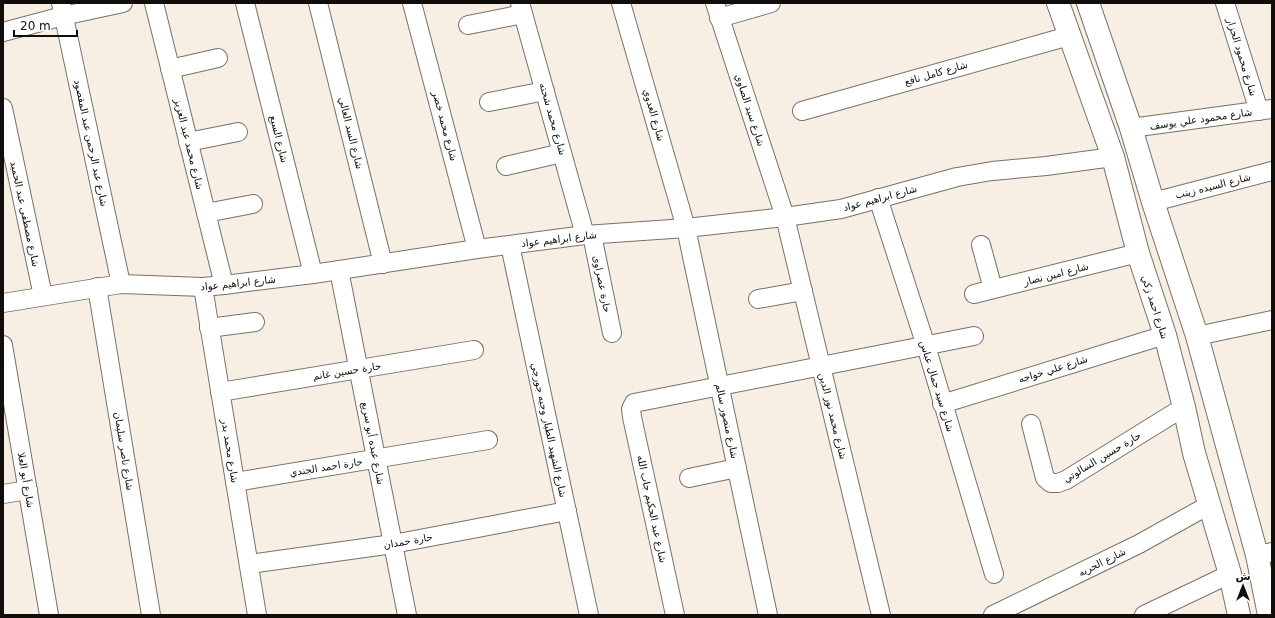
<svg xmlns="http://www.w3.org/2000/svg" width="1275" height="618" viewBox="0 0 1275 618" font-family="'DejaVu Sans',Vazirmatn,sans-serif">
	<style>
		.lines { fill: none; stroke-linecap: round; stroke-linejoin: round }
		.minor-casing { stroke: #787168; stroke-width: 20 }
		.tertiary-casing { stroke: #787168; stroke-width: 24 }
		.minor { stroke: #fff; stroke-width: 18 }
		.tertiary { stroke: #fff; stroke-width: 22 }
		.labels { text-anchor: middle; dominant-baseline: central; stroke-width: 4; stroke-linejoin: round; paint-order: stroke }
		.street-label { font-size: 10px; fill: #100d0a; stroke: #fff }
	</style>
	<rect width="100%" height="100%" fill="#f7efe4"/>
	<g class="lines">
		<defs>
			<g id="minor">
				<polyline points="61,3 121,284"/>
				<polyline points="154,3 224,285"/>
				<polyline points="245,3 313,274"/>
				<polyline points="318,3 383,264"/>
				<polyline points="412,3 477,249"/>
				<polyline points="520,3 585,235"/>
				<polyline points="621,3 686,228 768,615"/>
				<polyline points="715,3 785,217 881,615"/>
				<polyline points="1225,3 1259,111"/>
				<polyline points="719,18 771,3"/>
				<polyline points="468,25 523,14"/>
				<polyline points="3,32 63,16 123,3"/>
				<polyline points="170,69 218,58"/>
				<polyline points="489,102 545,91"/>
				<polyline points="3,108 43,296"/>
				<polyline points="802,111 1069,36"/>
				<polyline points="1131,128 1272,109"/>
				<polyline points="188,142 238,132"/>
				<polyline points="506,166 562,153"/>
				<polyline points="878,198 926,346 994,574"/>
				<polyline points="1153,202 1272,171"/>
				<polyline points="206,213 253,204"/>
				<polyline points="592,235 612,333"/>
				<polyline points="510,245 589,615"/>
				<polyline points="981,245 993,289"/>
				<polyline points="339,270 407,615"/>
				<polyline points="97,287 151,615"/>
				<polyline points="203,287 257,615"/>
				<polyline points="974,294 1138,253"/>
				<polyline points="758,299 803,291"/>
				<polyline points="3,303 121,284 203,287 224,285 313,274 477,249 585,235 686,228 785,217 841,209 957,177 992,171 1046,166 1113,157"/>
				<polyline points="209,328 255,322"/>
				<polyline points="1197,336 1272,320"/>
				<polyline points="3,345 49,615"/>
				<polyline points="220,392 474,350"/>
				<polyline points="942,404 1165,335"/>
				<polyline points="1031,424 1045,478 1051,483 1058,483 1066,480 1184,407"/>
				<polyline points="689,478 737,468"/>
				<polyline points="235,482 488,440"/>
				<polyline points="3,494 28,490"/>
				<polyline points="1257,555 1272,552"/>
				<polyline points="249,564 393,544 567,511"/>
				<polyline points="675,615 632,417 631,409 634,403 974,336"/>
				<polyline points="993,615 1139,544 1209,505"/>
				<polyline points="1144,615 1230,574"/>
			</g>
			<g id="tertiary">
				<polyline points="1058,3 1113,157 1138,253 1165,335 1184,407 1194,453 1230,574 1239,615"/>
				<polyline points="1088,3 1131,128 1153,202 1197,336 1257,555 1269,615"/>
			</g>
		</defs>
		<use href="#minor" class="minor-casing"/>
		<use href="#tertiary" class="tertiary-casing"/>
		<use href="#minor" class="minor"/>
		<use href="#tertiary" class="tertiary"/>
	</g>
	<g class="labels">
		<g class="street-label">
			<text transform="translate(1242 57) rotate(73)">شارع محمود الجزار</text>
			<text transform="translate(936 73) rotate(-16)">شارع كامل نافع</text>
			<text transform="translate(750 110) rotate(72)">شارع سيد الصاوي</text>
			<text transform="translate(654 115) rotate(74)">شارع العدوي</text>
			<text transform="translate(553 119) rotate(74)">شارع محمد شحته</text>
			<text transform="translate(1201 119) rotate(-8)">شارع محمود علي يوسف</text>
			<text transform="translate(445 126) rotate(75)">شارع محمد خضر</text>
			<text transform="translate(351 133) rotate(76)">شارع السد العالي</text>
			<text transform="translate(279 139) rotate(76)">شارع السبع</text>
			<text transform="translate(91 143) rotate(78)">شارع عبد الرحمن عبد المقصود</text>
			<text transform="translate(189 144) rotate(76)">شارع محمد عبد العزيز</text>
			<text transform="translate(1213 186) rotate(-14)">شارع السيده زينب</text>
			<text transform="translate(880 198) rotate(-15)">شارع ابراهيم عواد</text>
			<text transform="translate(25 214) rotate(78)">شارع مصطفى عبد الحميد</text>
			<text transform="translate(559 239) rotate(-7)">شارع ابراهيم عواد</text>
			<text transform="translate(1056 274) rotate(-14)">شارع امين نصار</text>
			<text transform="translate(238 283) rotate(-6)">شارع ابراهيم عواد</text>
			<text transform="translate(602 284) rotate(79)">حارة عصراوى</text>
			<text transform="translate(1155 307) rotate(72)">شارع احمد زكي</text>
			<text transform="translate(1053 369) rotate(-17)">شارع علي خواجه</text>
			<text transform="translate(347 371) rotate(-9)">حارة حسين غانم</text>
			<text transform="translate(937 386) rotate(73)">شارع سيد جمال عباس</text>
			<text transform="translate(833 416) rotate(76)">شارع محمد نور الدين</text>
			<text transform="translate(727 421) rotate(78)">شارع منصور سالم</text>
			<text transform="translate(549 430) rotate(78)">شارع الشهيد الطيار وجيه جورجي</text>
			<text transform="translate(373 443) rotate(79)">شارع عبده أبو سريع</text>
			<text transform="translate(124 451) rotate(81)">شارع ناصر سليمان</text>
			<text transform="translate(230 451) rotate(81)">شارع محمد بدر</text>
			<text transform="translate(1102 457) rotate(-31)">حارة حسين السالوتي</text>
			<text transform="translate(326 467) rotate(-9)">حارة احمد الجندي</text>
			<text transform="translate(26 480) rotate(80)">شارع أبو العلا</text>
			<text transform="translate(652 509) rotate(78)">شارع عبد الحكيم جاب الله</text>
			<text transform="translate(408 541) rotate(-10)">حارة حمدان</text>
			<text transform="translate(1102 562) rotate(-26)">شارع الحريه</text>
		</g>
	</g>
	<rect width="1275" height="618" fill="none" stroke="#100d0a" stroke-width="8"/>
	<g transform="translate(1243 586)" stroke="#ffffff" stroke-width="3" paint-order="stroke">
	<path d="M0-3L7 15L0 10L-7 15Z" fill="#100d0a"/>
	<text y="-6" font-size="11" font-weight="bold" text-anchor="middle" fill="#100d0a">ش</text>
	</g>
	<path d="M14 30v6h63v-6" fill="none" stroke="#100d0a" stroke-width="2"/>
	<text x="20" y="30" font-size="12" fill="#100d0a" stroke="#ffffff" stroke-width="3" paint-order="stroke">20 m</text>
</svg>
